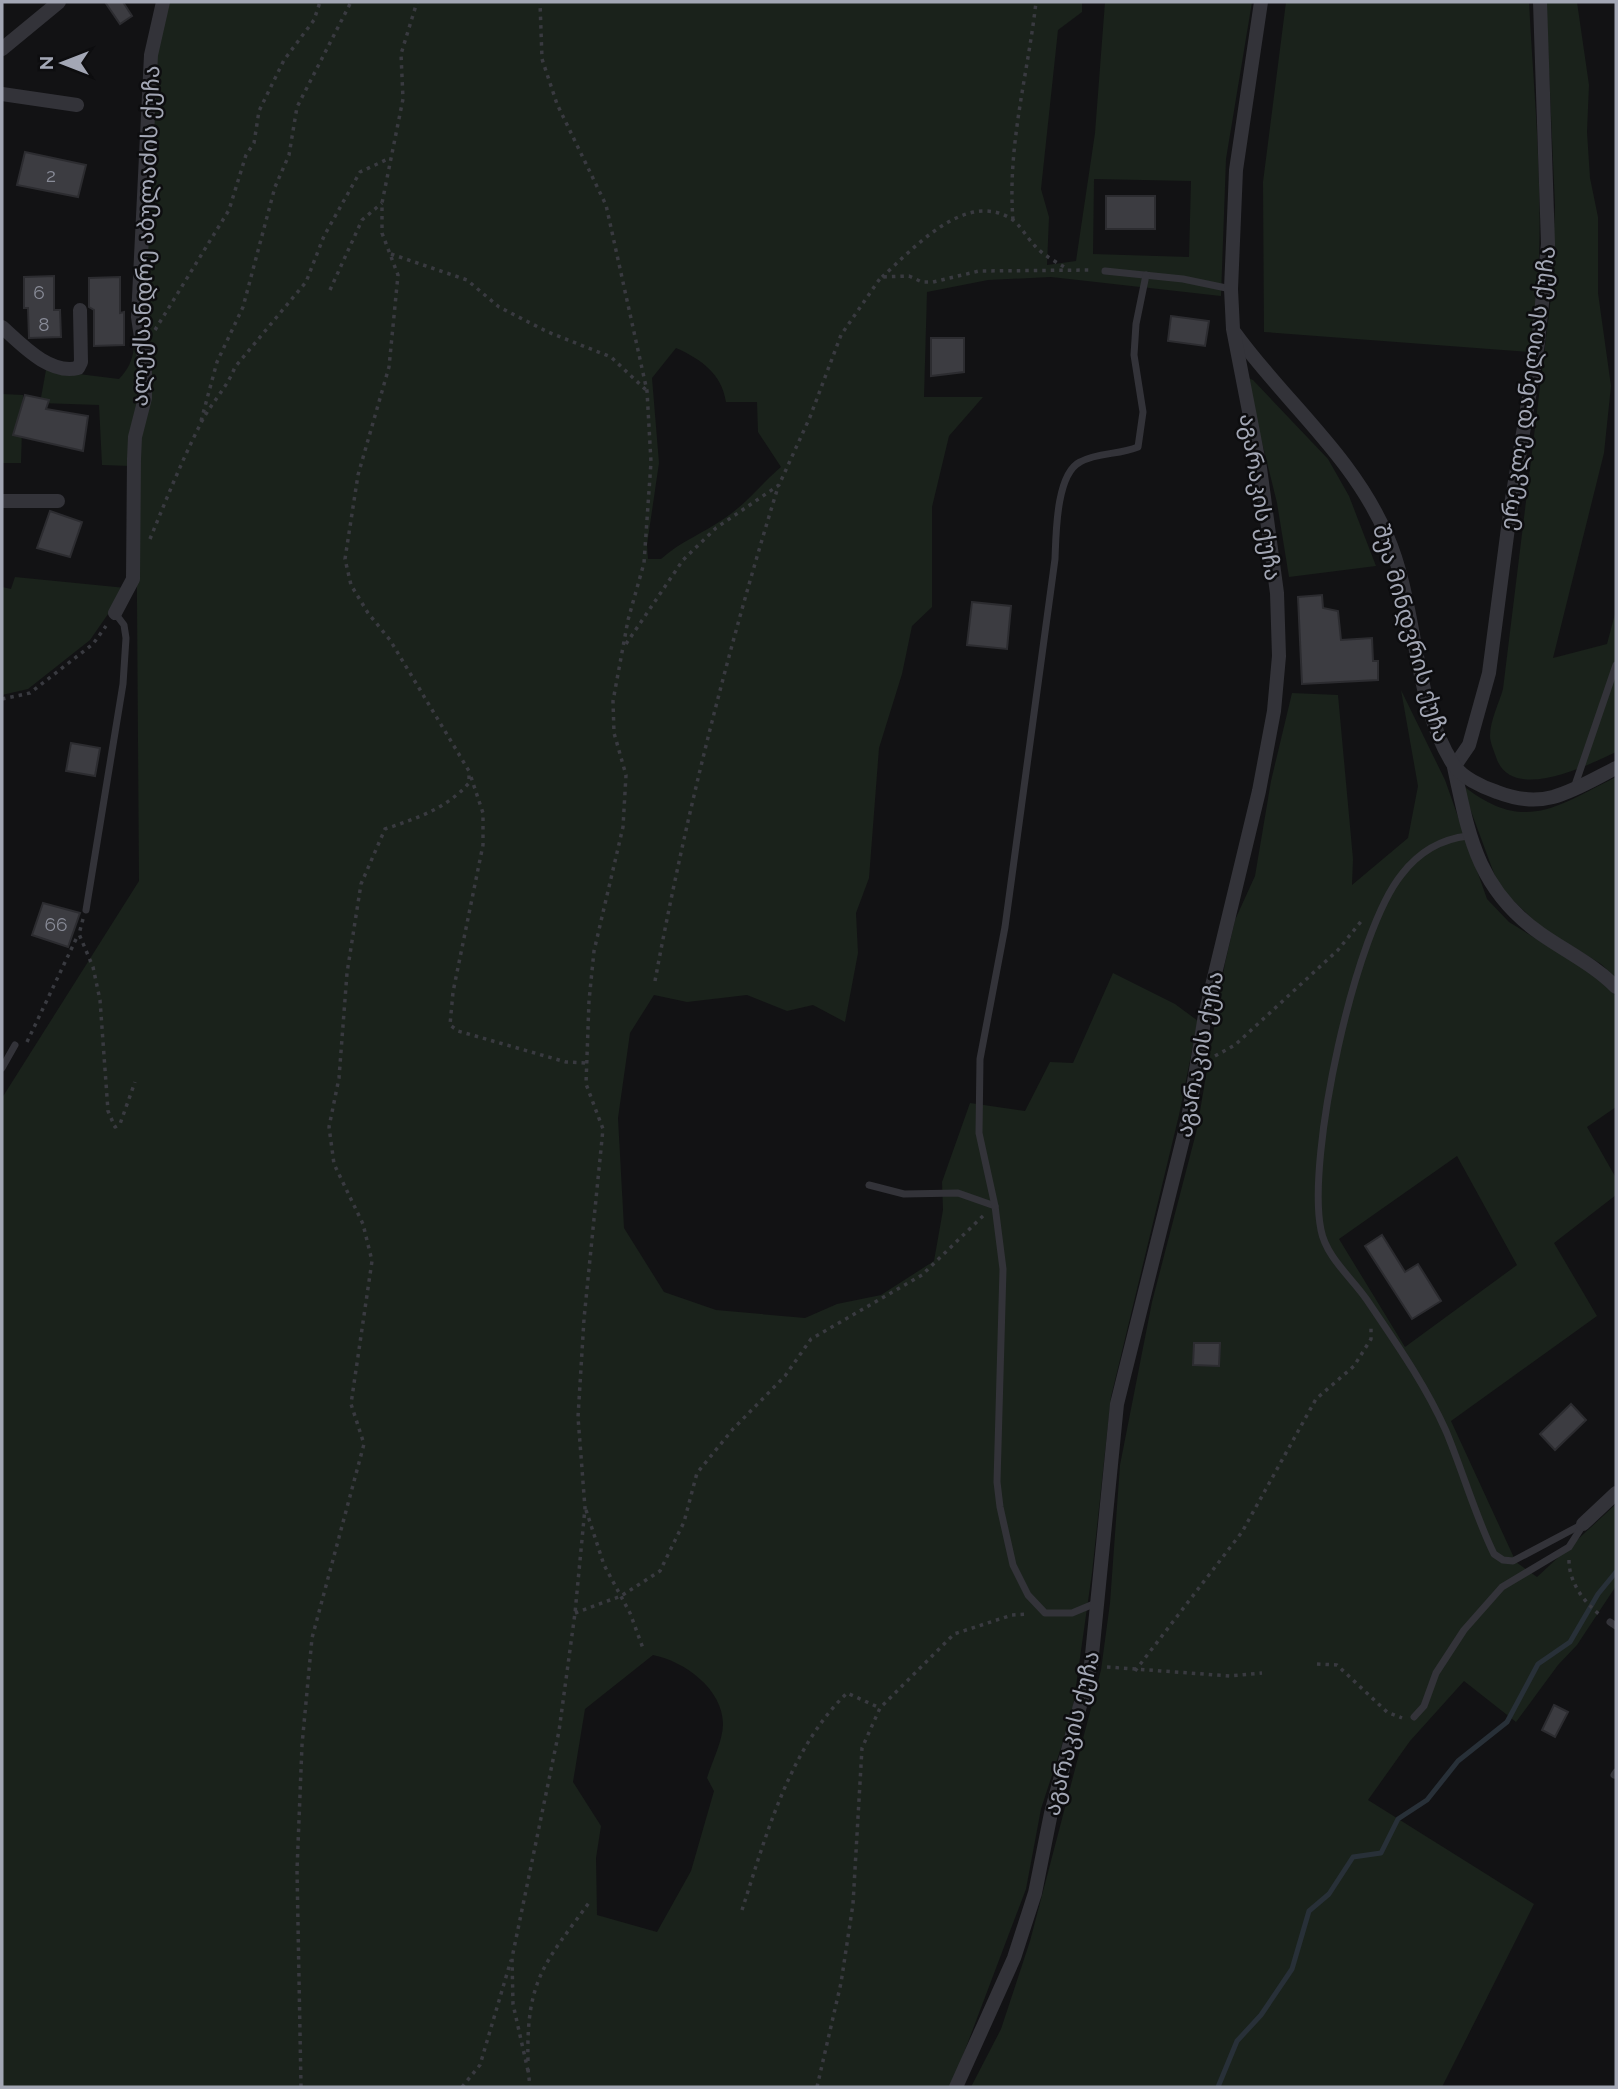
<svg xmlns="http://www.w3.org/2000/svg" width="1618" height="2089" viewBox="0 0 1618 2089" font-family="Raleway,'Noto Sans Georgian',sans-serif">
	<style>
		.green { fill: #1a221b; fill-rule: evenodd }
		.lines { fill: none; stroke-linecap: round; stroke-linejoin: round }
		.stream { stroke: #283038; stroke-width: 5 }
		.building { fill: #3c3c41; stroke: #2c2c30; stroke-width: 2 }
		.path { stroke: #393a40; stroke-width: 3.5; stroke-dasharray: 3.5 5; stroke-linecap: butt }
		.lane { stroke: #333339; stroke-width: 7 }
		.street { stroke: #333339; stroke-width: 14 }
		.labels { text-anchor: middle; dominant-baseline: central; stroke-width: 5; stroke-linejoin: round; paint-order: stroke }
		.number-label { font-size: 19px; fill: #898c98 }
		.street-label { font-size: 23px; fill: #a3a7b5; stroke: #0d0d0f }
	</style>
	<rect width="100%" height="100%" fill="#121214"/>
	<g class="green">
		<path d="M168 2H1082V12L1058 30 1041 189 1049 217 1047 265 1076 261 1095 133 1105 2H1252L1226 159 1221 296 1051 277 988 280 927 292 924 397H983L949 436 932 507V607L912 626 902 674 879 748 869 878 856 913 858 953 845 1022 813 1005 787 1011 747 995 687 1002 654 995 630 1033 618 1118 624 1228 664 1292 716 1310 805 1318 837 1304 881 1295 934 1261 943 1210 942 1182 970 1103 1025 1111 1050 1062 1073 1063 1113 973 1175 1004 1198 1021 1179 1115 1111 1397 1092 1573 1072 1714 1041 1809 1026 1889 951 2087H2V1098L139 881 136 462 148 400 142 317 155 54ZM1094 179 1191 181 1189 257 1093 254ZM676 348C701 359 722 374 726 402H757L758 432 781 467C762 483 746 504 725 518 704 533 681 541 661 559H648L647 545 659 463 652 378ZM653 1655C684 1661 723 1689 723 1724 723 1740 712 1762 707 1778L714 1791 691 1871 657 1932 597 1915 596 1858 601 1826 573 1782 585 1709Z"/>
		<path d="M1286 2H1529C1535 118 1549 237 1530 352L1264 332 1263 182Z"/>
		<path d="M1546 2H1577L1589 85 1587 132 1590 178 1598 217V293L1611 386 1604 453 1553 658 1607 644 1616 610V752C1588 765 1511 804 1496 757 1494 751 1490 742 1490 736 1490 721 1499 703 1503 689L1551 297 1555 206Z"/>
		<path d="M134 316 142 397 130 466 102 465 99 405 40 403 46 370 119 379C138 360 134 341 134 316Z"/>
		<polygon points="1246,377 1253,380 1328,459 1349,496 1376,566 1289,577 1277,503"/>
		<polygon points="2,394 23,395 21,463 2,463"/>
		<polygon points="15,577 126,588 90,640 28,689 2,695 2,587 11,589"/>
		<path d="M1401 690 1445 780 1487 899 1509 922 1596 976 1616 996V1107L1587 1127 1616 1178V1195L1554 1243 1597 1316 1451 1421 1516 1562 1537 1577 1616 1504V1586L1577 1645 1558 1665 1516 1722 1464 1681 1410 1741 1368 1800 1534 1904 1442 2087H971L1001 2029 1030 1941 1101 1670 1110 1603 1120 1465 1152 1302 1197 1129 1225 963 1235 920 1255 876 1271 781 1292 693 1338 695 1353 859 1352 885 1408 838 1418 786ZM1457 1156 1517 1265 1405 1347 1339 1239Z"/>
		<path d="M1616 777V978L1601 964 1542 928 1499 887 1461 784C1523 834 1554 808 1616 777Z"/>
	</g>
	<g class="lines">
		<polyline class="stream" points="1218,2087 1237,2041 1261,2015 1292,1969 1309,1911 1329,1894 1353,1857 1381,1853 1398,1819 1427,1800 1458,1761 1507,1722 1538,1664 1570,1642 1598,1594 1616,1572"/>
	</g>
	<g class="building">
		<polygon points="105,2 123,2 132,16 120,24"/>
		<polygon points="25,152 86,165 78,197 17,185"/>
		<rect x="1106" y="196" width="49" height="33"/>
		<polygon points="54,276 54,310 60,310 61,337 29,338 28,308 24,308 24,277"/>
		<polygon points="120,277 120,313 124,312 124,345 94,346 94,310 89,307 89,278"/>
		<polygon points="1171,316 1209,321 1205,346 1168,341"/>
		<polygon points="931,338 964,338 964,372 931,376"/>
		<polygon points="25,395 49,400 46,409 88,416 83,451 13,435"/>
		<polygon points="50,511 82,522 70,557 37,548"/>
		<polygon points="1322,595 1323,608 1338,611 1341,640 1372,638 1373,661 1378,661 1378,680 1302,684 1298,597"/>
		<polygon points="972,602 1011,606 1007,649 967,645"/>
		<polygon points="71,743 100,748 95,776 66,771"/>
		<polygon points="43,903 80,913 68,947 32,935"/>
		<polygon points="1382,1235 1405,1272 1418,1264 1441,1301 1412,1319 1365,1246"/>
		<polygon points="1194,1343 1220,1343 1219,1366 1193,1365"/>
		<polygon points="1571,1404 1586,1420 1555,1450 1540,1434"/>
		<polygon points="1554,1705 1568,1712 1555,1737 1542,1730"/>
	</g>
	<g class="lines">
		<g class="path">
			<path d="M1013 220C1007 146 1028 74 1036 2"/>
			<polyline points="391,254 467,280 499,307 548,332 611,357 646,390"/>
			<path d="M882 277C913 249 964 191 1010 218 1020 224 1027 238 1035 246 1043 255 1056 262 1066 268"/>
			<polyline points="330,290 362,220 382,203"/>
			<polyline points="155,330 229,210 246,155 254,143 259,111 284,60 314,20 320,2"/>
			<polyline points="201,421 217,362 243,307 275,187 289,155 297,107 351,2"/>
			<path d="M150 539C166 500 182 460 201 423 211 403 227 388 235 367L306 282 324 236 360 172 390 158"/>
			<polyline points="626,644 683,560 716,528 779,485 810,417 841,335 881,277 909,276 922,282 933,282 979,271 1092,270"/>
			<polyline points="2,699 30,693 93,644 106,626"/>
			<polyline points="471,777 483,813 483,845 453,992 450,1025 458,1031 566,1062 585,1063"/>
			<polyline points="83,919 79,934 93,967 100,1000 108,1111 115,1127 120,1124 135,1082"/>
			<path d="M655 981C686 814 728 649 778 487"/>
			<polyline points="27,1042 78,935"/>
			<polyline points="1215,1056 1235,1045 1338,950 1363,919"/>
			<polyline points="586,1510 604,1565 630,1613 644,1651"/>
			<path d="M1569 1560C1569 1582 1583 1601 1600 1615"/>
			<polyline points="575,1613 621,1596 660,1571 684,1522 697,1473 733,1429 785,1376 811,1339 922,1275 985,1214"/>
			<polyline points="1317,1664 1337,1665 1387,1712 1402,1718"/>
			<polyline points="1107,1667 1230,1676 1262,1673"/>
			<polyline points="1135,1671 1242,1532 1316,1399 1354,1366 1371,1339 1371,1328"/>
			<path d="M742 1910C766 1836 789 1749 847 1693L880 1708"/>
			<path d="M528 2061C526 1979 545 1963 591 1900"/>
			<polyline points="528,2069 530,2087"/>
			<polyline points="528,2071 513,2004 512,1958 559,1731 575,1613 585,1508 578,1417 584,1319 603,1129 586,1084 589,1001 594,951 623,827 626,775 614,733 613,701 628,620 644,563 651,462 647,391 606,205 557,104 542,59 540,2"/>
			<path d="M301 2087 297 1870 302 1745 312 1638 364 1444 351 1404 372 1261 363 1224 334 1164 329 1127 339 1078 347 973 361 884 385 829C417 818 446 809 469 783V771L390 640 368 613 351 585 345 559 358 475 389 367 398 275 382 233V203L403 99 401 54 417 2"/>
			<polyline points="462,2087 480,2065 511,1960"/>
			<polyline points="817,2087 841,1983 853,1904 862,1748 880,1708 954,1634 1012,1615 1029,1614"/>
		</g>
		<g class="lane">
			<polyline points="1105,271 1183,279 1231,289"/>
			<polyline points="1574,788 1616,665"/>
			<path d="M1468 836C1441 839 1419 852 1402 874 1355 931 1306 1158 1321 1230 1326 1257 1352 1278 1367 1300 1396 1343 1425 1384 1446 1431 1463 1472 1475 1515 1494 1554L1503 1560 1513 1561 1583 1524"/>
			<polyline points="86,910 123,684 126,638 124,625 115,613"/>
			<polyline points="2,1068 15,1045"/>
			<polyline points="869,1185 904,1194 958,1193 995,1206 1003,1269 997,1482 1000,1507 1013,1565 1028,1595 1045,1613 1072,1613 1096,1603"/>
			<path d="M995 1206 979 1133 980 1059 1005 927 1055 559C1056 535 1056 474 1080 462 1098 452 1119 455 1138 447L1143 412 1134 355 1136 324 1146 275"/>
			<polyline points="1610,1622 1616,1626"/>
			<polyline points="1414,1717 1424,1706 1436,1673 1464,1630 1502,1587 1569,1547 1583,1525"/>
			<polyline points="1614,1775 1616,1772"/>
		</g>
		<g class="street">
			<path d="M1540 2 1548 244 1538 343 1511 505 1489 673 1469 745 1454 767C1469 837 1478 890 1541 934 1567 952 1594 965 1616 987"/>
			<polyline points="2,49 59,2"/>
			<polyline points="2,94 77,105"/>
			<path d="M2 327C21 344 49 375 78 368L81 362 80 310"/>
			<path d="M1235 333C1285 402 1353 456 1387 536 1417 604 1413 702 1453 764 1461 777 1482 787 1497 792 1515 799 1534 802 1553 797 1575 791 1596 778 1616 768"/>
			<polyline points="2,501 58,501"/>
			<polyline points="115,613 133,579 134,459 135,437 145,398 145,365 138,317 151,55 163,2"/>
			<polyline points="1583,1524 1616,1493"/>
			<polyline points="956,2087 1014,1958 1035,1893 1051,1813 1091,1665 1117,1404 1188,1119 1205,1015 1259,791 1274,711 1279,656 1277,593 1260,468 1233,329 1231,289 1236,170 1261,2"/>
		</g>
	</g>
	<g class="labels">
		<g class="number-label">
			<text x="51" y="175">2</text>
			<text x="39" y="292">6</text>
			<text x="44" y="324">8</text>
			<text x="56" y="924">66</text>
		</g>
		<g class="street-label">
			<text transform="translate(145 236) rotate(-88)">ალექსანდრე აბულაძის ქუჩა</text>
			<text transform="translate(1527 388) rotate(-82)">ერეკლე დანელიას ქუჩა</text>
			<text transform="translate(1261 497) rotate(81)">აგარაკის ქუჩა</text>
			<text transform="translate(1412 633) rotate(74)">შუა მინდვრის ქუჩა</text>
			<text transform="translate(1199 1054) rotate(-79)">აგარაკის ქუჩა</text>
			<text transform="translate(1071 1733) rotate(-76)">აგარაკის ქუჩა</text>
		</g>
	</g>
	<rect width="1618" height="2089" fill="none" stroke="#a3a7b5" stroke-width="7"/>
	<g transform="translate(63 63) rotate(270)" stroke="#0d0d0f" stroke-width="5" paint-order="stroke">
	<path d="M0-5L12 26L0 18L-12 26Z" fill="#a3a7b5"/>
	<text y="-10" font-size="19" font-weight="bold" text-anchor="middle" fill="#a3a7b5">N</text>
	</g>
</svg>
